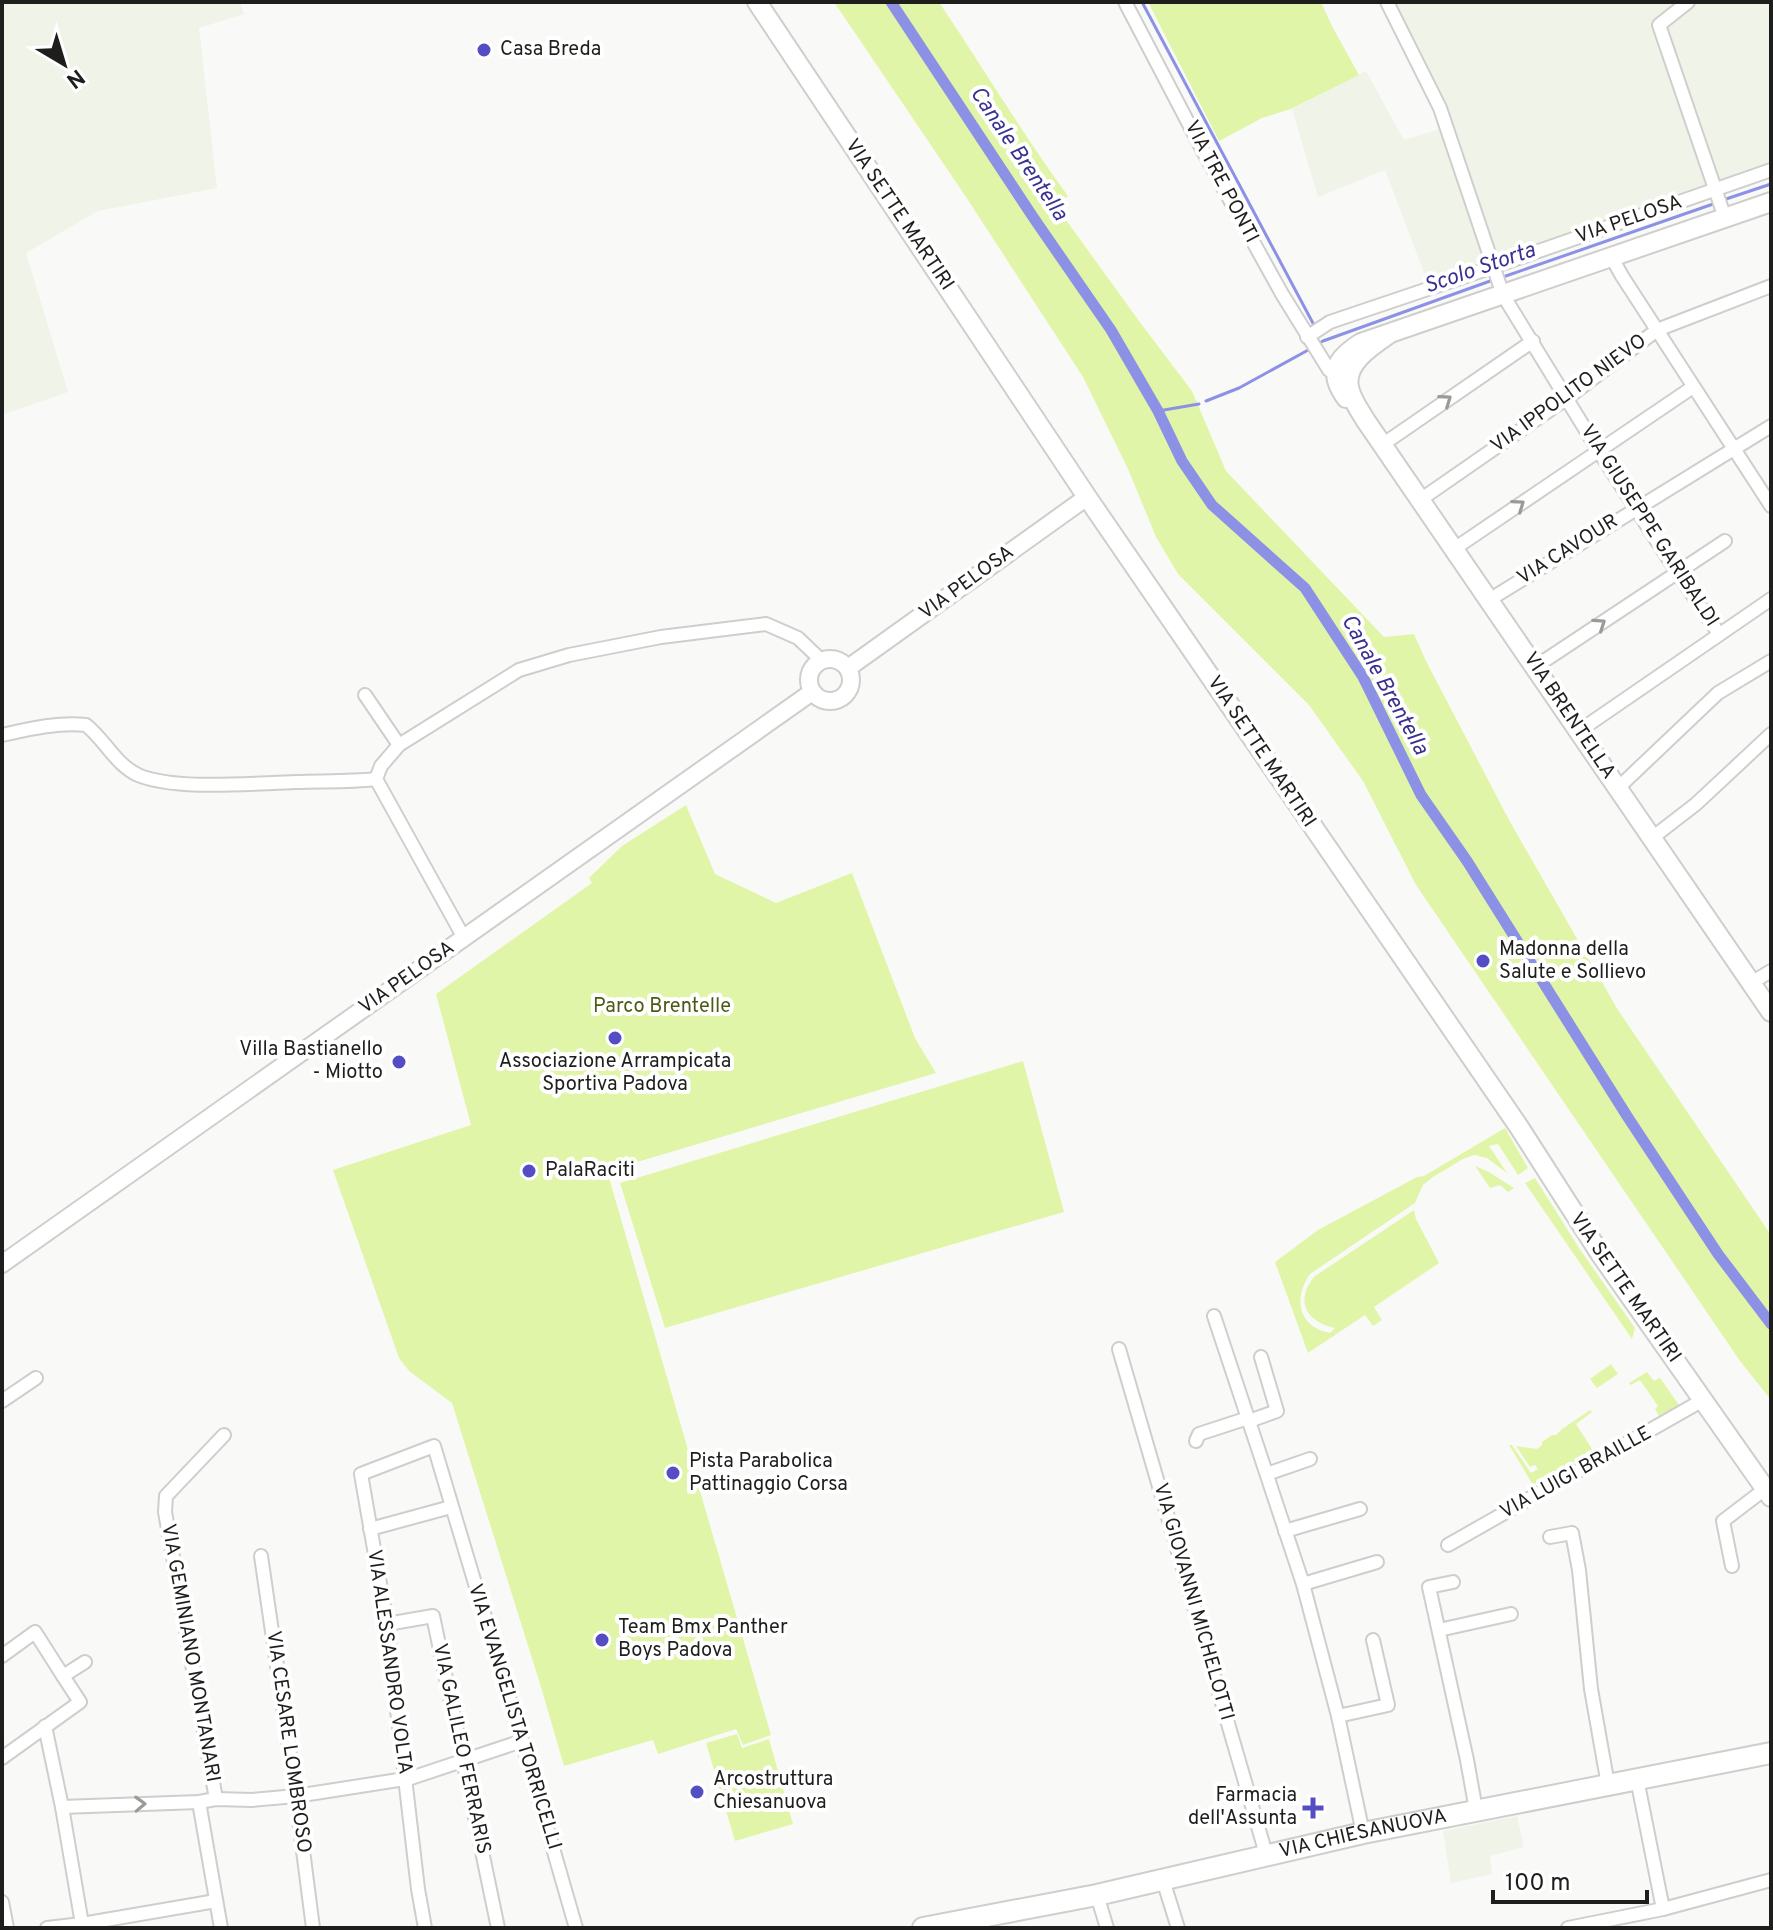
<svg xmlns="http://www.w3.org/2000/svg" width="1773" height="1930" viewBox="0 0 1773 1930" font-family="Overpass,sans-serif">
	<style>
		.built { fill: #eff3e8 }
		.green { fill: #e1f5a9 }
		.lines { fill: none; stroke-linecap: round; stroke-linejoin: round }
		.stream { stroke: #8c91e6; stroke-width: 3 }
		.canal { stroke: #8c91e6; stroke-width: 11 }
		.minor-casing { stroke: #cecfcc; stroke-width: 16 }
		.tertiary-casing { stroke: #cecfcc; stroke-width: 20 }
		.secondary-casing { stroke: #cecfcc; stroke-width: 22 }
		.primary-casing { stroke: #cecfcc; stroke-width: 24 }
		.minor { stroke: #fff; stroke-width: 12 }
		.tertiary { stroke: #fff; stroke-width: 16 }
		.secondary { stroke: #fff; stroke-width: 18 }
		.primary { stroke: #fff; stroke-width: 20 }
		.oneway { stroke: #9a9a99 }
		.poi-dot { fill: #544dc4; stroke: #fff; stroke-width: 3 }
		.labels { text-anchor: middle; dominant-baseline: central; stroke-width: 8; stroke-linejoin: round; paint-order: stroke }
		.poi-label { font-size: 20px; fill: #1e1e1d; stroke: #fff; text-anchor: start }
		.street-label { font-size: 20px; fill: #1e1e1d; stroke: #fff }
		.park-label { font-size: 20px; fill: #4c5a15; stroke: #fff }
		.water-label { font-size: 22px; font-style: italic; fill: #393192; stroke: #fff }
	</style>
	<rect width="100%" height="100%" fill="#f9faf7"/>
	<g class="built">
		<polygon points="2,2 240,2 244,14 199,28 217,188 98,211 26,253 68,392 2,415"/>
		<polygon points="1388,2 1771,2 1771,178 1433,296 1385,170 1318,197 1292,109 1366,71 1404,140 1446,127"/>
		<polygon points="1517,1816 1524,1847 1490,1856 1492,1874 1451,1883 1443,1831"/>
	</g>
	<g class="green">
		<path d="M834 2H939C982 66 1022 133 1068 196L1056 206 1139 321 1192 391 1226 471 1384 637 1414 634 1426 661 1509 820 1618 1010 1771 1235V1400L1740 1361 1416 885 1363 781 1309 705 1178 574 1156 537 1128 469 1083 377 966 197Z"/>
		<polygon points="1148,2 1321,2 1333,28 1359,75 1291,109 1262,118 1219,141"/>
		<polygon points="686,805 715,874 776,903 852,873 915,1038 936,1073 607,1171 771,1735 743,1745 736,1729 658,1754 653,1740 564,1766 541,1687 452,1403 409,1371 399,1358 333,1170 471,1125 436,994 592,883 589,878 622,846"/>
		<polygon points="1023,1061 1064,1212 665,1328 620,1183"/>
		<path d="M1505 1128 1528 1168 1518 1175 1498 1144 1489 1146 1507 1173 1487 1158 1474 1155 1463 1159 1433 1177 1423 1185 1415 1203 1310 1274C1293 1298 1298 1327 1330 1333L1335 1328C1306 1322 1294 1300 1315 1276L1414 1210 1416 1219 1439 1263 1374 1307 1382 1320 1373 1326 1365 1315 1308 1353 1275 1262 1318 1230 1417 1177 1424 1176Z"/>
		<polygon points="1475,1166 1489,1172 1514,1188 1508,1192 1500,1185 1490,1188"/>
		<polygon points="1535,1178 1579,1248 1635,1328 1632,1339 1525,1183"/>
		<polygon points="1611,1364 1618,1374 1597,1388 1590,1379"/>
		<polygon points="1647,1372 1654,1381 1660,1378 1679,1405 1659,1416 1655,1409 1658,1406 1640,1380 1631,1385 1629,1383"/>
		<polygon points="1590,1410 1592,1412 1576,1424 1594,1452 1533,1485 1509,1445 1512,1445 1531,1473 1538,1469 1535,1465 1530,1467 1516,1446 1537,1449 1542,1445 1542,1442 1552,1435 1556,1435 1562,1429"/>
		<polygon points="737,1734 742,1748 769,1739 793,1824 735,1841 706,1743"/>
	</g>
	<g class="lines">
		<g class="stream">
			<polyline points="1142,2 1315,327"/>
			<polyline points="1723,200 1771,184"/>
			<polyline points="1500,278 1716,203"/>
			<polyline points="1316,345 1323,341 1493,280"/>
			<polyline points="1206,401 1239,388 1310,349"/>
			<polyline points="1158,411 1199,404"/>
		</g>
		<polyline class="canal" points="891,2 1033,217 1111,330 1158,411 1182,461 1212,505 1305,588 1363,677 1421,795 1467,861 1627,1116 1718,1254 1771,1324"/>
		<defs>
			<g id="minor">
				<polyline points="1125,2 1204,153 1282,294 1329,370 1339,376"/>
				<polyline points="1387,2 1440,108 1503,295 1598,450 1677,572 1719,634"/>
				<polyline points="1688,2 1659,25 1725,218"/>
				<polyline points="1612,258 1622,276 1771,506"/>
				<polyline points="1307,337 1330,322 1493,267 1771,170"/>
				<polyline points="1382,445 1533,341"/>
				<polyline points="1420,500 1567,398 1657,330 1771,286"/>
				<polyline points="1454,549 1693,387"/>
				<polyline points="1489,600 1771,426"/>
				<polyline points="1535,667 1725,541"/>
				<polyline points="365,695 399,745"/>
				<polyline points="1579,731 1771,599"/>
				<path d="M2 735C29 729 58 722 86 725 105 740 115 764 138 775 176 791 254 783 296 782 323 781 350 782 376 779"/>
				<polyline points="1618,788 1718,693 1771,661"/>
				<polyline points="1652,838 1696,804 1771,734"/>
				<polyline points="464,938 376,779 381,766 399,745 519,670 569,655 661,637 766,624 798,638 821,660"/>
				<polyline points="1751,983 1771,971"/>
				<polyline points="1214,1316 1303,1584 1338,1716 1363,1833"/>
				<polyline points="1119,1349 1266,1854"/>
				<polyline points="2,1401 36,1378"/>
				<polyline points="1249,1421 1277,1411 1261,1357"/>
				<polyline points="1196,1441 1199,1434 1248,1418"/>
				<polyline points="1267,1474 1310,1459"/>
				<polyline points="370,1529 451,1507"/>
				<polyline points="1285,1531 1360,1509"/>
				<polyline points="1550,1537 1572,1533 1579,1570 1591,1689 1608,1785"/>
				<polyline points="1448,1545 1703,1400"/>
				<polyline points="261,1556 296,1796 313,1928"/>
				<polyline points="1732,1566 1723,1521 1765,1489"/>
				<polyline points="1453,1582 1429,1587 1467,1760 1476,1810"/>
				<polyline points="1303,1584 1377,1562"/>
				<polyline points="387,1624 433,1616 498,1928"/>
				<polyline points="1439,1630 1511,1614"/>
				<polyline points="2,1656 35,1632 63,1676"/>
				<polyline points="1338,1716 1388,1705 1373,1640"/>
				<polyline points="45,1726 62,1807 82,1924"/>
				<polyline points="2,1758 80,1702 63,1676 85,1662"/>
				<polyline points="1637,1779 1663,1909 1771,1880"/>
				<polyline points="216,1799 165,1512 166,1496 224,1435"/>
				<polyline points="199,1802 221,1928"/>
				<polyline points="62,1807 199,1802 216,1799 252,1800 296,1796 411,1778 522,1741"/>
				<polyline points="1163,1880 1178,1928"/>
				<polyline points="1097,1895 1107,1928"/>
				<polyline points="2,1902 7,1928"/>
				<polyline points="47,1928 82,1924 216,1901"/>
				<polyline points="425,1928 418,1889 387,1624 361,1474 434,1446 522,1741 576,1928"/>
				<polyline points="1568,1928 1663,1909"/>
			</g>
			<g id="tertiary">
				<circle cx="830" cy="680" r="21"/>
				<polyline points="848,668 1087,497"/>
				<polyline points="2,1264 812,692"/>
			</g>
			<g id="secondary">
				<polyline points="757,2 1087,497 1519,1127 1601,1255 1771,1497"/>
				<path d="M1389 334C1373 345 1344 363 1349 387 1351 399 1360 411 1366 421L1771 1012"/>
				<path d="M1346 398C1327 372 1337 358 1361 343L1771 202"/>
			</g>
			<g id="primary">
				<path id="s1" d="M923 1928 1097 1895 1363 1833 1771 1753"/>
			</g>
		</defs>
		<use href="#minor" class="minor-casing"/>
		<use href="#tertiary" class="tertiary-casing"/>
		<use href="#secondary" class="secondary-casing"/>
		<use href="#primary" class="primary-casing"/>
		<use href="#minor" class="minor"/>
		<use href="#tertiary" class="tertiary"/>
		<use href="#secondary" class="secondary"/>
		<use href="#primary" class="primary"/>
	</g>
	<defs><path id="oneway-chevron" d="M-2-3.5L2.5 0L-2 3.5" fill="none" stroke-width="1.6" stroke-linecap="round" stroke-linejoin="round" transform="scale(2)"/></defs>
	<g class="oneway">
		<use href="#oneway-chevron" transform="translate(1446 400) rotate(-35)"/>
		<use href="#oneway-chevron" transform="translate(1519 505) rotate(-35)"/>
		<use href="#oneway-chevron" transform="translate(1600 624) rotate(-34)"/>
		<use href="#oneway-chevron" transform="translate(140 1804) rotate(-2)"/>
	</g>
	<g class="poi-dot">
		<circle cx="484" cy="50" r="8"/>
		<circle cx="1483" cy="961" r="8"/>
		<circle cx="615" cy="1038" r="8"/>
		<circle cx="399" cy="1062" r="8"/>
		<circle cx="529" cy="1171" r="8"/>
		<circle cx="673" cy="1473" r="8"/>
		<circle cx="602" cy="1640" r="8"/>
		<circle cx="697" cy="1792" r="8"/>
		<path d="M1309 1796h8v8h8v8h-8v8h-8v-8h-8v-8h8z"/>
	</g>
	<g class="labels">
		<g class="poi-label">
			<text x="500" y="50">Casa Breda</text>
			<text x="1499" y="950">Madonna della<tspan x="1499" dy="23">Salute e Sollievo</tspan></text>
			<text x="383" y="1050" text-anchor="end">Villa Bastianello<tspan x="383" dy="23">- Miotto</tspan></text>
			<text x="615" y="1062" text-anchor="middle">Associazione Arrampicata<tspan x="615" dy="23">Sportiva Padova</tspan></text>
			<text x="545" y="1171">PalaRaciti</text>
			<text x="689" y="1462">Pista Parabolica<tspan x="689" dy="23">Pattinaggio Corsa</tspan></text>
			<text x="618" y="1628">Team Bmx Panther<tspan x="618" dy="23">Boys Padova</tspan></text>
			<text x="713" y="1780">Arcostruttura<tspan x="713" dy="23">Chiesanuova</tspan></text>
			<text x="1297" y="1796" text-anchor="end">Farmacia<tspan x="1297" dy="23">dell'Assunta</tspan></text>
		</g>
		<g class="street-label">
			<text transform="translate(1221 182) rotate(62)">VIA TRE PONTI</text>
			<text transform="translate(899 215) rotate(56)">VIA SETTE MARTIRI</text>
			<text transform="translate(1629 220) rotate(-19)">VIA PELOSA</text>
			<text transform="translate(1569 394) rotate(-36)">VIA IPPOLITO NIEVO</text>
			<text transform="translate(1649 526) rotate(57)">VIA GIUSEPPE GARIBALDI</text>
			<text transform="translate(1568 550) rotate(-32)">VIA CAVOUR</text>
			<text transform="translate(967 583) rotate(-36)">VIA PELOSA</text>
			<text transform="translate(1569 716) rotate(56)">VIA BRENTELLA</text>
			<text transform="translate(1261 752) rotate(56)">VIA SETTE MARTIRI</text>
			<text transform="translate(407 978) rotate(-35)">VIA PELOSA</text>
			<text transform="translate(1625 1288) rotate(55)">VIA SETTE MARTIRI</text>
			<text transform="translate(1576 1473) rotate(-29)">VIA LUIGI BRAILLE</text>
			<text transform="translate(1193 1602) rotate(74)">VIA GIOVANNI MICHELOTTI</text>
			<text transform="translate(190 1653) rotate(80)">VIA GEMINIANO MONTANARI</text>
			<text transform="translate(389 1662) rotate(82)">VIA ALESSANDRO VOLTA</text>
			<text transform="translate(514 1717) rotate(73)">VIA EVANGELISTA TORRICELLI</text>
			<text transform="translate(288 1742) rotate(82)">VIA CESARE LOMBROSO</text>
			<text transform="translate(461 1749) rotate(78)">VIA GALILEO FERRARIS</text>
			<text stroke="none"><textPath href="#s1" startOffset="450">VIA CHIESANUOVA</textPath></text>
		</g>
		<g class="park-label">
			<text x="662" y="1007">Parco Brentelle</text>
		</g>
		<g class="water-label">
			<text transform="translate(1018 154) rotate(56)">Canale Brentella</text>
			<text transform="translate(1480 269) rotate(-19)">Scolo Storta</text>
			<text transform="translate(1384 685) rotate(61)">Canale Brentella</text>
		</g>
	</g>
	<rect width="1773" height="1930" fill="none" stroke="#1e1e1d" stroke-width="8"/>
	<g transform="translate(64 64) rotate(142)" stroke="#ffffff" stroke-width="6" paint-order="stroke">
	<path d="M0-6L14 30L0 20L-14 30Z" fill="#1e1e1d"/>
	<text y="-12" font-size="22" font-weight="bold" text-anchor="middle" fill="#1e1e1d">N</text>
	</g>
	<path d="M1493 1890v12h154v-12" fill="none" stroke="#1e1e1d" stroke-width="4"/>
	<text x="1505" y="1890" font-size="24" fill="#1e1e1d" stroke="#ffffff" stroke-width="6" paint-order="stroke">100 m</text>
</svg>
